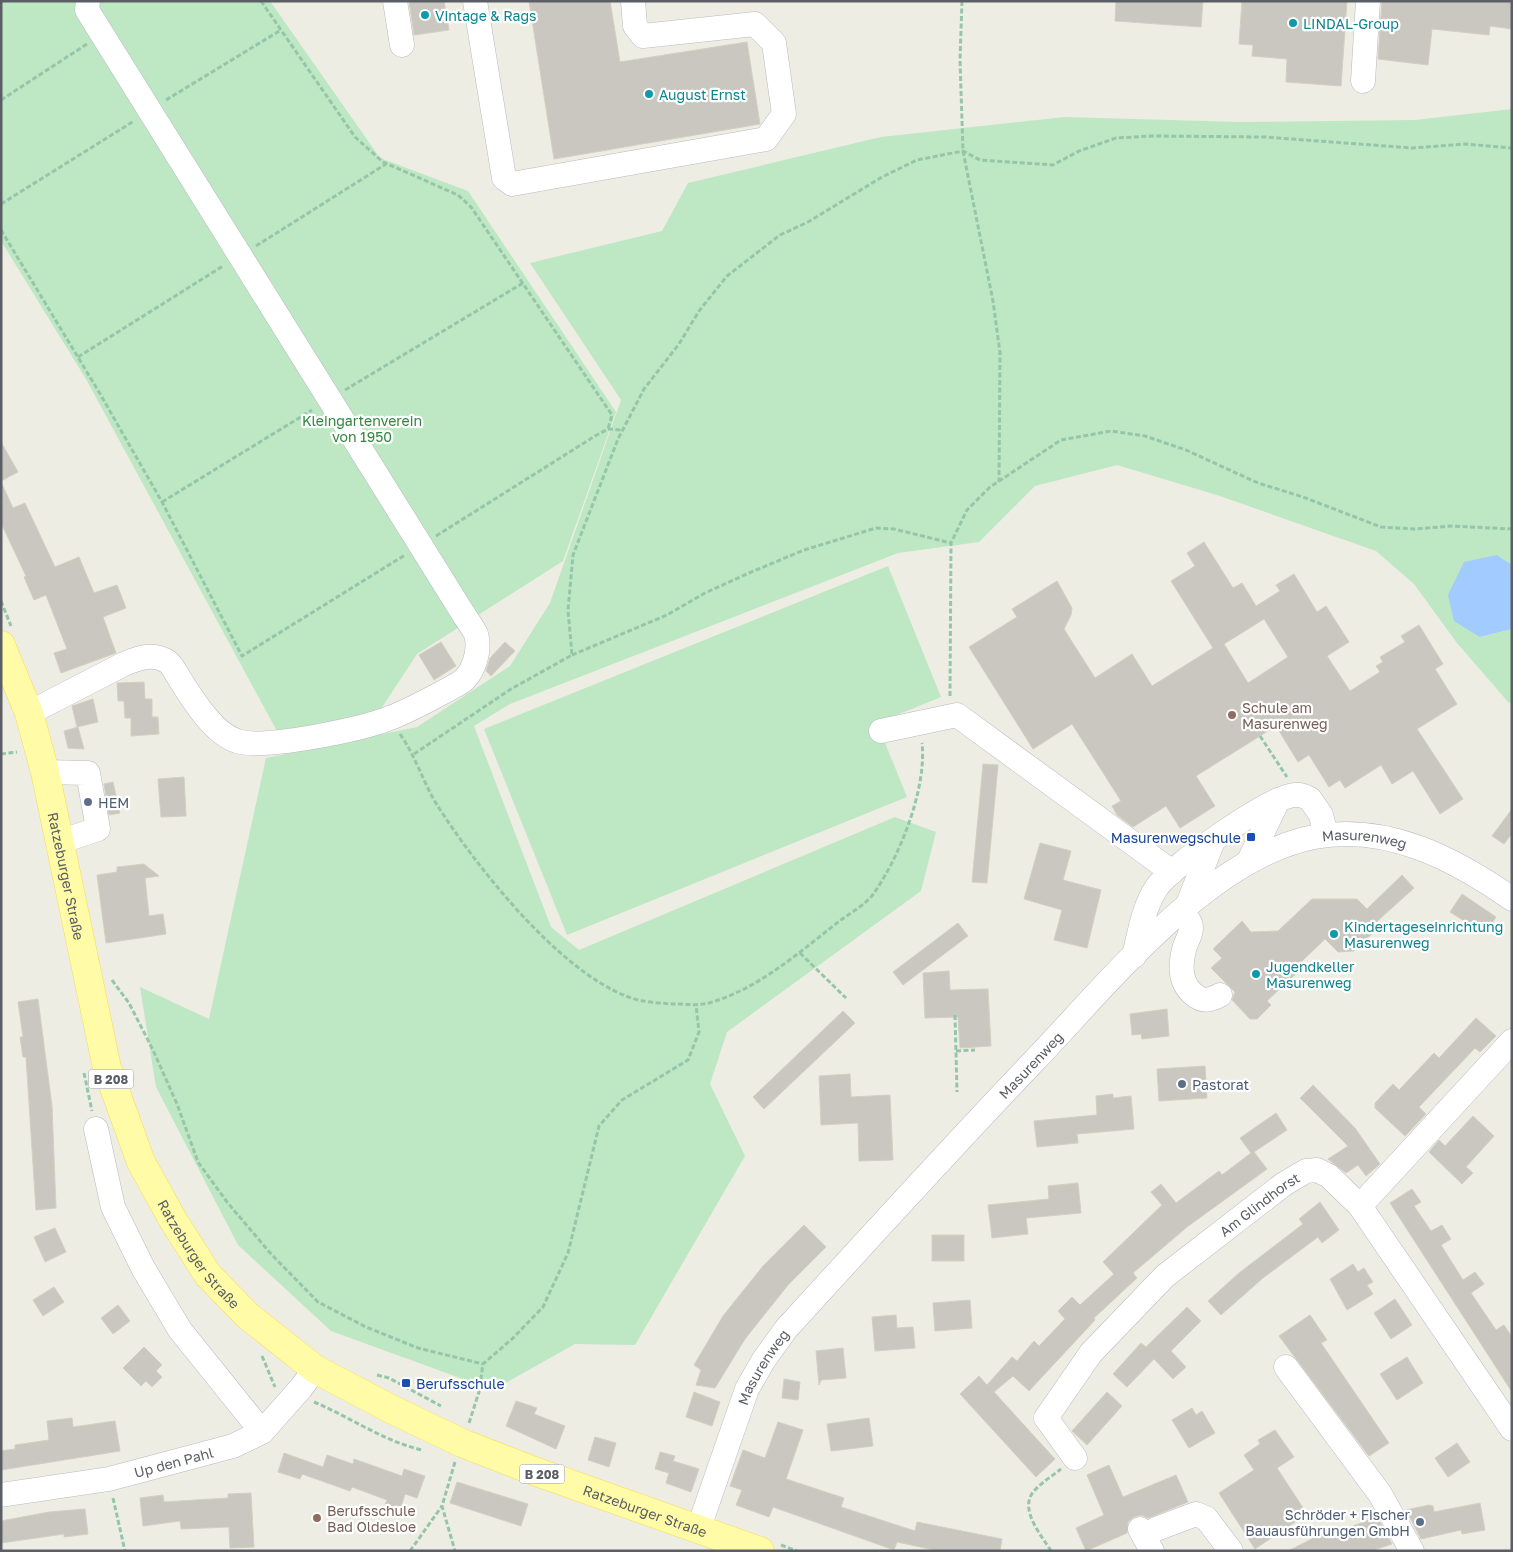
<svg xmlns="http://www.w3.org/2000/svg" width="1513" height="1552" viewBox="0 0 1513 1552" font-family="'Golos Text',sans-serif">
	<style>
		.green { fill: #bee7c3 }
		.water { fill: #a2cbff }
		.building { fill: #c9c7c0; stroke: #d3d0c1; fill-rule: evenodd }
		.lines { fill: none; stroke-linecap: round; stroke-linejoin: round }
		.minor-casing { stroke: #b8bac0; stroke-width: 25 }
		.major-casing { stroke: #f7dc53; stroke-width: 29 }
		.path { stroke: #96c6a9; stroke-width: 3; stroke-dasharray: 5 2.5; stroke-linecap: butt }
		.minor { stroke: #fff; stroke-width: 24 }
		.major { stroke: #fffba7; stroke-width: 28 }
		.culture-dot { fill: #0f9aa8; stroke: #fff; stroke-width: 2 }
		.education-dot { fill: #8d6e63; stroke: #fff; stroke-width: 2 }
		.service-dot { fill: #5c6f8a; stroke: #fff; stroke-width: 2 }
		.transit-dot { fill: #1a4fb4; stroke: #fff; stroke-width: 2 }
		.labels { text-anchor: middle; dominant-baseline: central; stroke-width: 4.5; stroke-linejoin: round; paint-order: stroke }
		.shield { fill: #fff; stroke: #8c8e92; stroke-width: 1 }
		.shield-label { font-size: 12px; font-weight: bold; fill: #5b5e64 }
		.culture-label { font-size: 14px; fill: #0d838f; stroke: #fff; text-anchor: start }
		.park-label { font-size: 14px; fill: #318540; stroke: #fff }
		.education-label { font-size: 14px; fill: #785e54; stroke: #fff; text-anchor: start }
		.service-label { font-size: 14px; fill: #4e5e75; stroke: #fff; text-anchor: start }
		.transit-label { font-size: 14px; fill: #164399; stroke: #fff; text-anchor: end }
		.street-label { font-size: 14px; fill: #5b5e64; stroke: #fff }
	</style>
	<rect width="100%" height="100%" fill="#eeede3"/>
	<g class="green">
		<polygon points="1,1 270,1 380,158 468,191 616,412 563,561 417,654 375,718 278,733 86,379 1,241"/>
		<polygon points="1512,109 1512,565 1497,555 1480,637 1512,629 1512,701 1509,703 1457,643 1414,584 1376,551 1220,496 1117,465 1035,486 979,542 898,553 510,704 474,726 551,927 579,950 895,817 936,832 921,891 727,1032 710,1084 745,1156 635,1345 575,1344 493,1390 331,1331 238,1245 156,1087 140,987 209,1019 266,758 417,727 510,666 550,603 621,400 530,263 662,231 688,183 881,137 1065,117 1239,122 1415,120"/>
		<polygon points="888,566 941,697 877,723 907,797 567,935 484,729"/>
	</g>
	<polygon class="water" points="1497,555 1512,565 1512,629 1480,637 1454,621 1448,595 1464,562"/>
	<g class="building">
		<polygon points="409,1 444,1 449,30 414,35"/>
		<polygon points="529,1 610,1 620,62 747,42 760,124 554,159"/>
		<polygon points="1116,1 1203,1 1201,27 1115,21"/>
		<polygon points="1242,1 1347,1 1341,86 1286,82 1287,59 1252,56 1253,45 1239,44"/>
		<polygon points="1382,1 1512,1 1512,29 1490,26 1489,35 1432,29 1428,65 1378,59"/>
		<polygon points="1,442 18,472 1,481"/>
		<polygon points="1,482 13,508 25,503 55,567 79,557 94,593 117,585 126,608 103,617 116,653 61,673 54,653 67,649 46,595 34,600 24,577 26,576 1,523"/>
		<path d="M1204 542 1233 588 1242 583 1256 606 1280 591 1276 585 1294 574 1317 612 1326 606 1349 642 1327 656 1350 691 1380 672 1376 666 1383 662 1380 657 1405 642 1401 636 1419 625 1443 664 1435 669 1457 704 1417 729 1463 799 1440 814 1413 771 1392 784 1381 765 1345 788 1340 780 1329 787 1309 755 1298 762 1276 726 1196 776 1215 806 1180 828 1166 806 1133 827 1117 815 1112 806 1121 801 1072 724 1033 749 969 647 1017 617 1012 609 1057 581 1072 608 1071 615 1064 629 1095 678 1132 654 1152 686 1213 648 1171 581 1195 566 1187 553ZM1264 619 1288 657 1248 683 1224 644Z"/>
		<polygon points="441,642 456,666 434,680 419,655"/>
		<polygon points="505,642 515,651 491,676 486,671 490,658"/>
		<polygon points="144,682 145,699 152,699 152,717 158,717 159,734 131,736 131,718 125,718 124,701 118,701 117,683"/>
		<polygon points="93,699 98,722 77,727 72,706"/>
		<polygon points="78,727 84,749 68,748 64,731"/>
		<polygon points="983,764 998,765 987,883 972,882"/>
		<polygon points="184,777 186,816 161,817 158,779"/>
		<polygon points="113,782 120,813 109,815 104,784"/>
		<polygon points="1512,809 1512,833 1504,844 1492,836"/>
		<polygon points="1040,843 1071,851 1063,880 1101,890 1087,948 1054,940 1062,910 1024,899"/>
		<polygon points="144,864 159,876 145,878 149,916 163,914 166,934 106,943 97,875 117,872 117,867"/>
		<polygon points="1402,875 1414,888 1373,925 1377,929 1354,951 1338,952 1325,939 1299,964 1302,968 1267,1001 1271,1005 1257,1019 1250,1019 1232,1000 1235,992 1211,968 1222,958 1213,949 1242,921 1251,932 1278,931 1312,899 1357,899 1367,909"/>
		<polygon points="1462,894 1496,917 1485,934 1450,912"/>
		<polygon points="958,923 968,936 903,985 893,972"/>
		<polygon points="949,971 950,990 988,989 991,1046 960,1048 958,1017 925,1018 923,973"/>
		<polygon points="38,999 52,1106 56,1208 36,1210 26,1057 23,1057 20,1037 23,1037 18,1002"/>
		<polygon points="1167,1009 1169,1036 1142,1039 1141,1034 1132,1035 1130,1014"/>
		<polygon points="843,1011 855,1023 764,1109 753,1097"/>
		<polygon points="1476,1018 1496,1036 1480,1052 1475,1048 1419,1107 1426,1114 1405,1136 1375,1108 1375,1103 1393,1084 1399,1090 1434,1053 1439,1058"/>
		<polygon points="1205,1066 1207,1098 1159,1101 1157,1069"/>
		<polygon points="850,1074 851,1097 890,1095 893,1160 859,1161 858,1123 821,1125 819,1076"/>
		<polygon points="1313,1085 1355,1128 1380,1164 1366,1176 1358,1165 1346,1173 1328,1159 1348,1146 1300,1098"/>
		<polygon points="1113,1094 1113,1098 1131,1096 1134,1129 1077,1134 1078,1143 1037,1147 1034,1121 1097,1115 1096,1096"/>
		<polygon points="1276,1113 1287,1130 1254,1152 1267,1169 1187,1227 1133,1273 1137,1278 1094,1318 1095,1320 1029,1391 1013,1376 994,1392 1055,1459 1036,1477 960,1394 979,1376 987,1385 1012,1357 1017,1361 1034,1341 1039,1346 1065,1319 1058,1311 1072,1297 1080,1305 1114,1274 1103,1262 1162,1205 1151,1192 1161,1184 1176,1203 1219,1171 1222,1175 1251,1153 1240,1138"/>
		<polygon points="1473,1116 1494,1136 1466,1167 1473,1173 1462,1184 1429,1152 1439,1140 1445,1146"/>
		<polygon points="1078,1183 1081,1213 1026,1218 1028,1234 992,1238 988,1205 1049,1199 1048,1186"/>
		<polygon points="1412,1189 1421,1202 1414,1206 1431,1231 1442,1225 1451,1239 1441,1245 1463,1280 1475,1272 1484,1284 1471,1293 1496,1330 1504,1325 1512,1337 1512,1392 1390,1203"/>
		<polygon points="1320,1202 1339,1230 1322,1243 1318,1237 1263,1278 1221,1315 1208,1301 1239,1273 1303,1224 1299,1219"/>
		<polygon points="804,1225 826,1247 788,1285 745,1339 715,1388 696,1385 701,1370 694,1365 723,1316 763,1266"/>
		<polygon points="55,1228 66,1252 45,1262 34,1237"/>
		<rect x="932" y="1235" width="32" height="26"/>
		<polygon points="1353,1264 1358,1272 1364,1268 1373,1282 1367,1285 1373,1294 1347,1310 1330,1279"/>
		<polygon points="54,1287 64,1302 43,1316 33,1300"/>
		<polygon points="1395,1299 1412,1325 1391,1339 1374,1313"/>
		<polygon points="970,1300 972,1328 935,1331 933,1303"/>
		<polygon points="118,1305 130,1321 113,1334 101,1318"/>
		<polygon points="1187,1307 1201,1321 1171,1351 1186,1367 1173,1379 1154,1359 1127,1387 1113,1374 1141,1343 1146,1347"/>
		<polygon points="896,1315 897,1328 913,1327 915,1348 875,1351 872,1317"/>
		<polygon points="1310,1315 1327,1340 1321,1343 1389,1443 1369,1456 1279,1336"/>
		<polygon points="144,1347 162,1365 156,1371 162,1377 152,1387 146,1381 141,1386 123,1368"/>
		<polygon points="843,1348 846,1378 821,1380 819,1385 816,1351"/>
		<polygon points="1407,1357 1423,1383 1397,1400 1380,1374"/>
		<polygon points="784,1379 800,1382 798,1400 782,1398"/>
		<polygon points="694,1392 720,1402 712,1426 686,1417"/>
		<polygon points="1107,1392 1122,1406 1087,1445 1072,1431"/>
		<polygon points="516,1401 537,1408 534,1414 565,1426 556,1449 506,1426"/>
		<polygon points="1192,1408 1196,1415 1202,1411 1215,1433 1189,1448 1172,1420"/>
		<polygon points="72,1418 73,1427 115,1421 120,1451 1,1470 1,1451 15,1449 15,1445 49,1440 47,1421"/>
		<polygon points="869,1418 873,1446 831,1451 827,1424"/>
		<polygon points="778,1422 803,1430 786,1479 844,1498 841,1507 915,1531 917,1522 1002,1539 1000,1551 939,1551 897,1542 894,1550 773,1507 769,1517 736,1505 742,1490 730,1486 743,1450 765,1458"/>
		<polygon points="1275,1430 1294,1457 1277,1468 1307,1514 1255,1549 1219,1493 1254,1470 1244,1455 1260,1444 1258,1440"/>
		<polygon points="595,1437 616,1443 609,1467 588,1460"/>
		<polygon points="1457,1443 1470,1462 1448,1477 1435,1458"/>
		<polygon points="660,1452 675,1456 673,1461 699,1469 691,1492 666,1483 669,1473 655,1469"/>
		<polygon points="284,1453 323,1467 327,1455 353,1464 354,1459 402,1476 404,1469 425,1476 417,1498 405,1494 400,1510 385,1505 387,1500 352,1487 350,1491 302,1474 300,1479 278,1472"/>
		<polygon points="1109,1465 1123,1497 1176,1475 1188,1502 1148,1518 1141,1515 1134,1517 1128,1522 1127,1533 1086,1551 1076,1528 1104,1515 1087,1475"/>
		<polygon points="457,1482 528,1504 521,1526 450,1503"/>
		<polygon points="251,1493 254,1547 230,1548 229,1527 181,1529 180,1521 143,1526 140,1498 163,1495 164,1502 228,1498 228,1494"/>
		<polygon points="1480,1503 1485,1530 1462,1534 1461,1530 1421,1539 1406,1510 1429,1505 1433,1506 1434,1512"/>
		<polygon points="85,1509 88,1534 64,1537 64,1534 1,1543 1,1521 49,1512"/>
		<polygon points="1377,1517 1392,1544 1371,1551 1288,1551 1335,1527 1337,1530 1341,1528 1342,1530"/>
	</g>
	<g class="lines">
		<defs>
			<g id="minor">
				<polyline points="395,1 402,45"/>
				<polyline points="475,1 504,178 512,184 766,139 784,114 774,43 755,24 643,36 635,26 633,1"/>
				<polyline points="1363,81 1368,1"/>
				<path d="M29 713 124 664C138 658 154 652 168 662 173 666 177 675 181 681 193 700 214 734 237 741 264 750 362 729 390 718 413 709 436 696 458 684 473 676 481 651 476 634 473 628 468 621 464 615L87 10 88 1"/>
				<polyline points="881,731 957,715 1172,872"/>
				<polyline points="45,772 88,773 98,829 59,842"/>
				<polyline points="1249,861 1278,800"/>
				<polyline points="1188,904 1213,841"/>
				<path d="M1180 912C1185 916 1191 921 1191 928 1191 934 1187 941 1185 946 1180 963 1179 981 1192 993 1202 1002 1209 1001 1220 995"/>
				<path d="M1134 956C1140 932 1143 908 1157 887 1170 867 1272 795 1295 795 1299 794 1306 797 1310 799L1321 815 1326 835"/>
				<polyline points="96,1129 113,1207 143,1268 180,1330 262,1432"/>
				<polyline points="1360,1206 1512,1041"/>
				<polyline points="1286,1367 1380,1494 1412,1551"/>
				<path id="s1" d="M1075 1458 1046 1418 1091 1353 1165 1276 1284 1184 1306 1171 1317 1170 1329 1176 1360 1206 1512 1429"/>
				<path id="s2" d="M1 1495 109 1479 233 1446 262 1432 301 1388 315 1369"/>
				<polyline points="1140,1529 1152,1551"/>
				<polyline points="1156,1529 1196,1514 1206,1518 1231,1551"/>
				<path id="s3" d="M698 1530 747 1389 763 1361 786 1329C868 1239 950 1149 1034 1061 1107 985 1207 858 1314 837 1387 823 1455 859 1512 899"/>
			</g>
			<g id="major">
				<path id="s4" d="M1 645 29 713 45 772 107 1068 141 1162 173 1220 208 1275 248 1316 315 1369 391 1409 462 1443 534 1471 760 1551"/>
			</g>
		</defs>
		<use href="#minor" class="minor-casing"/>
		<use href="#major" class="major-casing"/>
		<g class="path">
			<polyline points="261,1 355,137 383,162 458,195 471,207 612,415 608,429"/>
			<polyline points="962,1 960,60 963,151 993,301 1000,353 999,482"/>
			<polyline points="1,100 87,44"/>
			<polyline points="166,100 281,30"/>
			<polyline points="1,204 134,121"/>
			<polyline points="1,230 99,392 162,502 242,656 405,555"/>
			<polyline points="256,246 386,164"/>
			<polyline points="78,357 223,266"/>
			<polyline points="345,390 523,283"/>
			<polyline points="162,502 312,410"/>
			<polyline points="436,536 595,436 608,429 622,430"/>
			<polyline points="1,601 11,626"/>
			<polyline points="572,655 667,615 705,593 749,573 804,550 876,528 894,529 951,543"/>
			<polyline points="950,696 951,543 967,510 990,487 1061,440 1111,431 1145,436 1186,450 1258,483 1303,497 1381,527 1415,529 1452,526 1512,529"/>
			<path d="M400 734C416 757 423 782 437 805 476 866 557 969 626 996 640 1002 658 1003 673 1004 685 1004 697 1006 709 1003 758 989 797 954 837 923 848 914 866 905 874 893 900 856 927 788 922 743"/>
			<polyline points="1260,736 1287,777"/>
			<polyline points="1,754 17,752"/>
			<polyline points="414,754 511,689 572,655 568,610 573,555 618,439 644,389 679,344 699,311 727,276 780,235 808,222 882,177 917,160 963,151 980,160 1053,165 1079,151 1116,138 1152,136 1265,137 1412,148 1465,144 1512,148"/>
			<polyline points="800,953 846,998"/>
			<polyline points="112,980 129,1003 153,1050 177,1104 198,1162 227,1202 271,1254 318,1302 366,1327 418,1348 483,1364"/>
			<polyline points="955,1015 957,1092"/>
			<polyline points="956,1051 975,1050"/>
			<polyline points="84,1073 92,1111"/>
			<polyline points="262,1356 275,1387"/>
			<polyline points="377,1375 389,1378 441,1406"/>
			<path d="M314 1402C350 1417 383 1441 422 1450"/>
			<polyline points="469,1423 479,1392 483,1364 512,1339 543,1307 568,1253 599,1126 622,1100 688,1060 699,1032 696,1005"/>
			<polyline points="455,1462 442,1506 455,1551"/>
			<polyline points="113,1498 125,1551"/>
			<polyline points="781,1545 797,1551"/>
			<polyline points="410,1551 442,1506"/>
			<path d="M1051 1551C1042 1536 1018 1509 1034 1491 1041 1483 1052 1476 1061 1469"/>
		</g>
		<use href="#minor" class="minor"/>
		<use href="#major" class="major"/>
	</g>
	<g class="culture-dot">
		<circle cx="425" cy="15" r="5"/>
		<circle cx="1293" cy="23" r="5"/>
		<circle cx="649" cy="94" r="5"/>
		<circle cx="1334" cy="934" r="5"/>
		<circle cx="1256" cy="974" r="5"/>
	</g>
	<g class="education-dot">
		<circle cx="1232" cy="715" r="5"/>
		<circle cx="317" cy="1518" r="5"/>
	</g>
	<g class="service-dot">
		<circle cx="88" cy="802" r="5"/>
		<circle cx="1182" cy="1084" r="5"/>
		<circle cx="1420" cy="1522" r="5"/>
	</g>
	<g class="transit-dot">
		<rect x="1246" y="832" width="10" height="10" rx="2.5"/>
		<rect x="401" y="1378" width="10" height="10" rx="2.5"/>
	</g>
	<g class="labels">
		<g class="shield">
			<rect x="88.5" y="1069.5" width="45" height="19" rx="4"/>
			<rect x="519.5" y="1464.5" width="45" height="19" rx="4"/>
		</g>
		<g class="shield-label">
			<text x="111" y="1079">B 208</text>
			<text x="542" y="1474">B 208</text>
		</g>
		<g class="culture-label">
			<text x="435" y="15">Vintage &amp; Rags</text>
			<text x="1303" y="23">LINDAL-Group</text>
			<text x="659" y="94">August Ernst</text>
			<text x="1344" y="926">Kindertageseinrichtung<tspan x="1344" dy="16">Masurenweg</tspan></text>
			<text x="1266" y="966">Jugendkeller<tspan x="1266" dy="16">Masurenweg</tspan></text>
		</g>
		<g class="park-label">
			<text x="362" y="420">Kleingartenverein<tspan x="362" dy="16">von 1950</tspan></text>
		</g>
		<g class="education-label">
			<text x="1242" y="707">Schule am<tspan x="1242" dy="16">Masurenweg</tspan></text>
			<text x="327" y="1510">Berufsschule<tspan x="327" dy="16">Bad Oldesloe</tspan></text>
		</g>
		<g class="service-label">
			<text x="98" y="802">HEM</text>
			<text x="1192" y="1084">Pastorat</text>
			<text x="1410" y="1514" text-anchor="end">Schröder + Fischer<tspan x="1410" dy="16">Bauausführungen GmbH</tspan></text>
		</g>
		<g class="transit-label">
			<text x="1241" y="837">Masurenwegschule</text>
			<text x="416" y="1383" text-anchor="start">Berufsschule</text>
		</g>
		<g class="street-label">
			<text stroke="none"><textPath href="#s3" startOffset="1001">Masurenweg</textPath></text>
			<text stroke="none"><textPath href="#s4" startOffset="241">Ratzeburger Straße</textPath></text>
			<text stroke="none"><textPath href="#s3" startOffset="581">Masurenweg</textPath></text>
			<text stroke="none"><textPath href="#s1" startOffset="354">Am Glindhorst</textPath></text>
			<text stroke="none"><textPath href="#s4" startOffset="646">Ratzeburger Straße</textPath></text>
			<text stroke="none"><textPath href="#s3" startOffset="176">Masurenweg</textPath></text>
			<text stroke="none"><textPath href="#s2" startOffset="176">Up den Pahl</textPath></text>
			<text stroke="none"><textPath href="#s4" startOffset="1171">Ratzeburger Straße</textPath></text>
		</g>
	</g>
	<rect width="1513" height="1552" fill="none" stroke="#5b5e64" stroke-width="5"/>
</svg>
